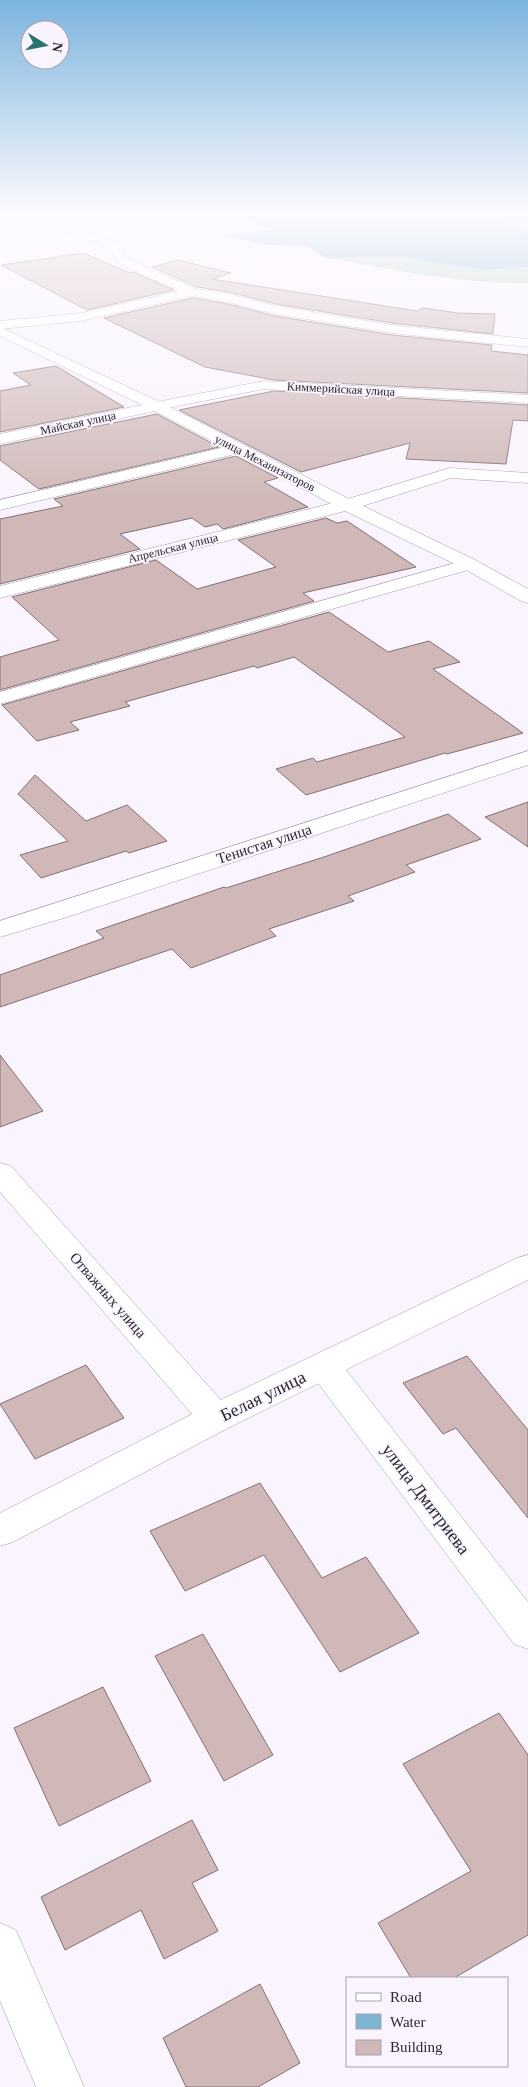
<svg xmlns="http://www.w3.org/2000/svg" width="528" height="2087" viewBox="0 0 528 2087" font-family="'Times New Roman',serif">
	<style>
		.green { fill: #b5d4c0 }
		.water { fill: #7db5d0 }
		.building { fill: #cfb8b7; stroke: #84706e }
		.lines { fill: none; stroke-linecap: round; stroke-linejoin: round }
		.minor-casing { stroke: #a59aab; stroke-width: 1 }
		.tertiary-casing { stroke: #a59aab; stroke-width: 1 }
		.minor { fill: #fff; fill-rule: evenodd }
		.tertiary { fill: #fff; fill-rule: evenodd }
		.labels { text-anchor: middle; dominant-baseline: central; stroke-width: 4; stroke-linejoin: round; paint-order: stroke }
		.far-street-label { font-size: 12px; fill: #2b272e; stroke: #faf4fe }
		.street-label { font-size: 15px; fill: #2b272e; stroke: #faf4fe }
		.near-street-label { font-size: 18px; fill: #2b272e; stroke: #faf4fe }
	</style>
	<rect width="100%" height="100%" fill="#faf4fe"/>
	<g class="green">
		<polygon points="490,215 528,215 528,235"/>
		<path d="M401 257 483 270 528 267V283C483 283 438 278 394 270 371 266 348 261 325 258Z"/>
	</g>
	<polygon class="water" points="238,215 490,215 528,235 528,267 483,270 401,257 325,258 307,246 267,245 225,235 273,229"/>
	<g class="building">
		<polygon points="83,253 130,273 133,272 174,290 87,310 1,265"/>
		<polygon points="178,260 231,273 212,279 417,311 423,308 458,313 495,314 493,334 392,323 276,304 229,292 197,287 152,267"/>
		<polygon points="193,298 228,304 275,316 392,335 492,345 491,351 528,355 528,393 274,380 205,367 104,318"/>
		<polygon points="56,366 124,407 0,432 0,391 31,385 13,373"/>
		<polygon points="274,391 528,405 528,421 513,420 506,464 406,459 410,443 301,472 179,410"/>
		<polygon points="157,414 219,447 39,489 0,460 0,446"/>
		<polygon points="236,456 278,478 264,482 308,507 223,529 217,524 205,527 192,518 120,534 140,549 0,584 0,519 63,506 54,499"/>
		<polygon points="326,518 337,523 347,521 416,567 303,593 314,601 0,690 0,657 59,640 12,597 156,560 197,589 276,567 238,540"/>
		<polygon points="329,612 388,652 429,641 460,662 433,669 523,733 447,754 445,753 306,795 276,769 313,758 317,762 405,737 294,657 257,668 254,666 125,702 130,706 70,722 79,730 37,741 2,705"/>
		<polygon points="35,775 86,821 127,805 167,841 129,853 126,851 41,878 20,855 68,841 18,794"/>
		<polygon points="528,802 528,847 485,817"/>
		<polygon points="448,814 481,839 406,865 415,872 348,896 354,901 269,929 276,936 191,968 172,949 0,1007 0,975 104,938 96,931 224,887 226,888 324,857"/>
		<polygon points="0,1055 43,1111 0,1127"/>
		<polygon points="467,1356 528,1430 528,1518 456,1428 443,1434 403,1383"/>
		<polygon points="86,1365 124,1418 35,1459 0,1404"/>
		<polygon points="260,1483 322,1578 366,1557 419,1633 340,1672 264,1555 185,1591 150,1531"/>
		<polygon points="203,1634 273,1755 224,1781 155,1656"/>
		<polygon points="103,1687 151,1781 59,1826 14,1728"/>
		<polygon points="499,1713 528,1755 528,1935 454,1978 411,1978 378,1923 471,1871 403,1764"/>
		<polygon points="192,1820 218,1870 192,1883 218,1931 164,1959 141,1910 65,1950 41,1897"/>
		<polygon points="260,1984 300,2063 258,2087 186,2087 163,2038"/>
	</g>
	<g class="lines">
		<defs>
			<g id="minor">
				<path d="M0 215 59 225 110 240 120 246 127 258 196 289 229 294 276 306 392 325 528 339V347L392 333 275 314 228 302 193 296 81 321 0 329V321L81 313 180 291 117 263C114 258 114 252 109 249 87 234 28 224 0 221Z"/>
				<polygon points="264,381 528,395 528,403 264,389 157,410 152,409 150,406 152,403 157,402"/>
				<polygon points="238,444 244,446 246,449 244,452 0,510 0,500"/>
				<polygon points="450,468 528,473 528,483 451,478 353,509 0,598 0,586 341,501"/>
				<polygon points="469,559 475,560 478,564 475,568 0,704 0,692"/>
				<polygon points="528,751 528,765 67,917 0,937 0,921"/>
				<polygon points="0,1163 11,1166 228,1408 233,1418 228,1428 216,1432 204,1428 0,1192"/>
				<polygon points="324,1353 336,1357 528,1602 528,1649 514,1644 312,1375 307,1366 312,1357"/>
				<polygon points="0,1923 16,1930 84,2087 36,2087 0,2001"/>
			</g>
			<g id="tertiary">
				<polygon points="0,327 162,403 353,501 475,560 528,589 528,603 521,601 463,568 341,509 155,411 0,444 0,434 142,405 0,336"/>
				<polygon points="528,1255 528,1280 228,1428 13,1542 0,1546 0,1513 204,1408 517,1258"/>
			</g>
		</defs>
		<use href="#minor" class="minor-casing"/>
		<use href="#tertiary" class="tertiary-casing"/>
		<use href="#minor" class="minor"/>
		<use href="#tertiary" class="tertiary"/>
	</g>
	<linearGradient id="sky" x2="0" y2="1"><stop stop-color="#7db4de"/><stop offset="0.42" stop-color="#fdfaff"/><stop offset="1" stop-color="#fdfaff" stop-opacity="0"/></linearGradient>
	<rect width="528" height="507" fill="url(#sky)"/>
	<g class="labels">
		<g class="far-street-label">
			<text transform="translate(341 389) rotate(3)">Киммерийская улица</text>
			<text transform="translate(78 423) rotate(-12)">Майская улица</text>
			<text transform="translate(265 463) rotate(27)">улица Механизаторов</text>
			<text transform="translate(173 548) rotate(-14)">Апрельская улица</text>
		</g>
		<g class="street-label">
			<text transform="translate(264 844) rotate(-18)">Тенистая улица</text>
			<text transform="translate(108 1295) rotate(49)">Отважных улица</text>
		</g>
		<g class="near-street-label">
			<text transform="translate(263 1396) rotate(-26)">Белая улица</text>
			<text transform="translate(426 1499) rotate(53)">улица Дмитриева</text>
		</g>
	</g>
	<rect x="346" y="1977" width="162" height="90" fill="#faf4fe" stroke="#a7a2ab"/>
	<rect x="356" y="1993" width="25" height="8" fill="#ffffff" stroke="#a7a2ab"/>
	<text x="390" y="2002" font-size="15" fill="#2b272e">Road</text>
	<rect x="356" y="2014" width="25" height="15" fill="#7db5d0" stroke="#a7a2ab"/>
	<text x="390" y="2027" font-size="15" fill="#2b272e">Water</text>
	<rect x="356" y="2040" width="25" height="15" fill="#cfb8b7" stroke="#a7a2ab"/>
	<text x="390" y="2052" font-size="15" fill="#2b272e">Building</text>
	<g transform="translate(45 45) rotate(100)"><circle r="24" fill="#faf4fe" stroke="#a7a2ab"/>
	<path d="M0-4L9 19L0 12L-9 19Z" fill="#297371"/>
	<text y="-8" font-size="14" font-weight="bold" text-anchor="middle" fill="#2b272e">N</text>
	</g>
</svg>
